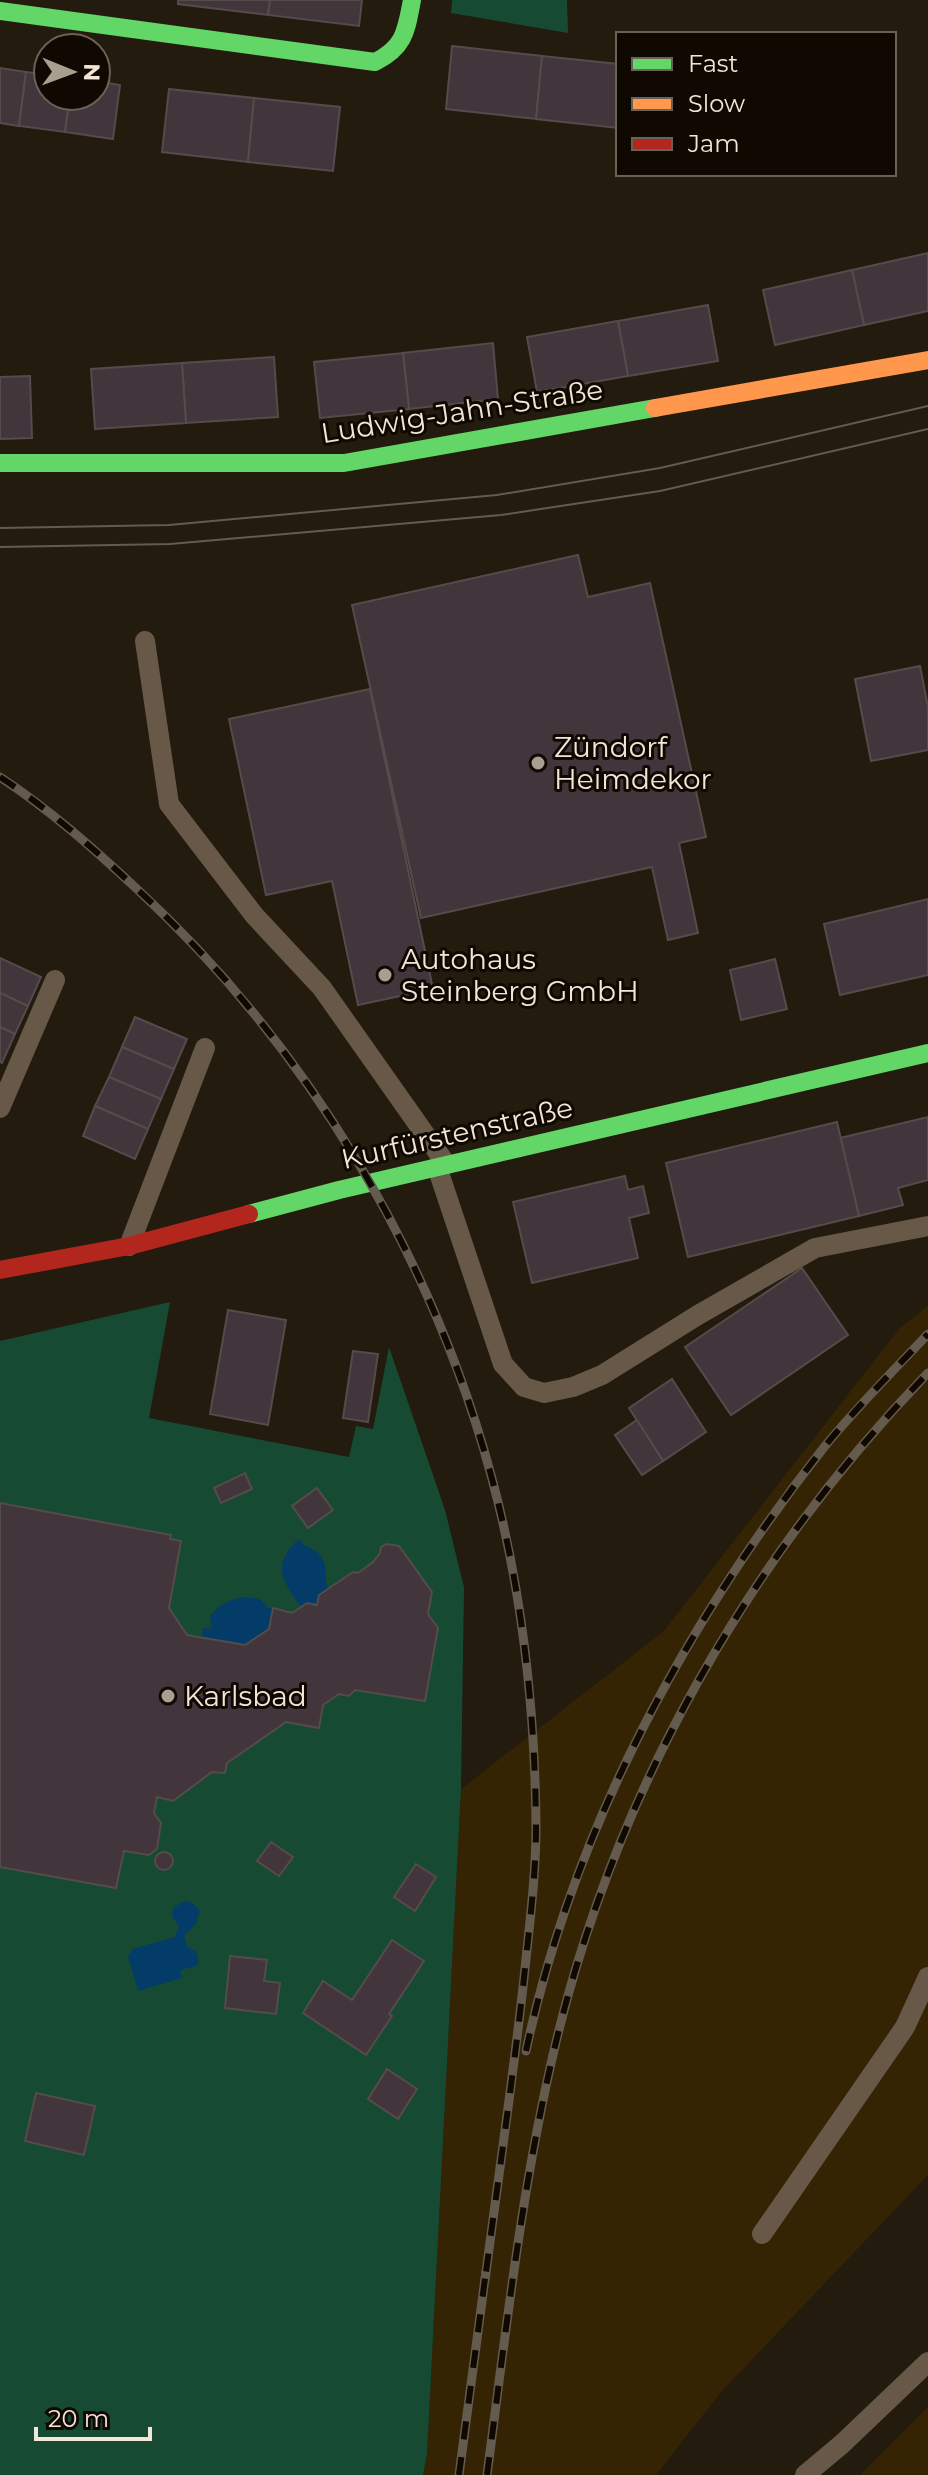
<svg xmlns="http://www.w3.org/2000/svg" width="928" height="2475" viewBox="0 0 928 2475" font-family="Montserrat,sans-serif">
	<style>
		.built { fill: #352403 }
		.green { fill: #174a33 }
		.water { fill: #033c68 }
		.building { fill: #43353c; stroke: #534c4b; stroke-width: 2 }
		.lines { fill: none; stroke-linecap: round; stroke-linejoin: round }
		.lane { stroke: #675848; stroke-width: 20 }
		.fast { stroke: #63d668; stroke-width: 18 }
		.slow { stroke: #ff974d; stroke-width: 18 }
		.jam { stroke: #b3261e; stroke-width: 18 }
		.tram { stroke: #645b4e; stroke-width: 2 }
		.rail-casing { stroke: #645b4e; stroke-width: 9 }
		.rail { stroke: #100902; stroke-width: 6; stroke-dasharray: 18; stroke-linecap: butt }
		.poi-dot { fill: #a99f90; stroke: #100902; stroke-width: 3 }
		.labels { text-anchor: middle; dominant-baseline: central; stroke-width: 6; stroke-linejoin: round; paint-order: stroke }
		.street-label { font-size: 28px; fill: #f1e6d7; stroke: #100902 }
		.poi-label { font-size: 28px; fill: #f1e6d7; stroke: #100902; text-anchor: start }
	</style>
	<rect width="100%" height="100%" fill="#231b0d"/>
	<g class="built">
		<polygon points="928,1306 928,2175 721,2392 656,2475 423,2475 427,2454 461,1789 664,1631 899,1329"/>
		<polygon points="928,2407 928,2475 860,2475"/>
	</g>
	<g class="green">
		<polygon points="452,0 567,0 568,33 451,13"/>
		<polygon points="170,1302 149,1418 349,1457 356,1426 373,1429 389,1347 445,1510 464,1587 461,1789 427,2454 423,2475 0,2475 0,1341"/>
	</g>
	<g class="water">
		<path d="M299 1539C305 1549 314 1547 320 1555 329 1565 323 1578 328 1588L319 1595 317 1605 307 1603 301 1607C283 1581 270 1565 299 1539Z"/>
		<path d="M243 1597 260 1599 268 1608H273L269 1629 245 1645 202 1637 203 1628 212 1629 210 1616C219 1605 228 1600 243 1597Z"/>
		<polygon points="184,1901 193,1903 200,1911 195,1925 184,1935 187,1947 196,1951 199,1962 196,1966 180,1970 182,1978 138,1991 128,1956 133,1949 175,1937 179,1927 172,1916 173,1908"/>
	</g>
	<g class="building">
		<polygon points="178,0 270,0 268,15 178,4"/>
		<polygon points="270,0 362,0 359,26 268,15"/>
		<polygon points="452,46 542,56 536,119 446,109"/>
		<polygon points="542,56 618,64 618,128 536,119"/>
		<polygon points="0,68 26,72 19,126 0,123"/>
		<polygon points="26,72 48,75 48,96 70,96 65,132 19,126"/>
		<polygon points="96,81 120,85 113,139 65,132 70,96 96,96"/>
		<polygon points="169,89 254,98 248,162 162,152"/>
		<polygon points="254,98 340,107 333,171 248,162"/>
		<polygon points="928,253 928,311 864,325 852,270"/>
		<polygon points="852,270 864,325 775,345 763,290"/>
		<polygon points="708,305 718,361 628,376 618,321"/>
		<polygon points="618,321 628,376 537,392 527,337"/>
		<polygon points="493,343 498,399 409,409 403,353"/>
		<polygon points="403,353 409,409 320,418 314,362"/>
		<polygon points="274,357 278,417 186,423 182,363"/>
		<polygon points="182,363 186,423 95,429 91,369"/>
		<polygon points="30,376 32,438 0,439 0,377"/>
		<polygon points="578,555 588,597 650,583 706,837 679,843 698,933 668,940 652,867 421,918 352,605"/>
		<polygon points="920,666 928,707 928,750 871,761 855,679"/>
		<polygon points="370,689 433,989 358,1005 332,881 266,895 229,719"/>
		<polygon points="928,899 928,975 840,995 824,924"/>
		<polygon points="0,958 41,977 28,1006 0,993"/>
		<polygon points="775,959 787,1009 741,1020 730,970"/>
		<polygon points="0,993 28,1006 15,1034 0,1027"/>
		<polygon points="135,1017 187,1039 174,1069 122,1047"/>
		<polygon points="0,1027 15,1034 2,1063 0,1062"/>
		<polygon points="122,1047 174,1069 161,1099 109,1077"/>
		<polygon points="109,1077 161,1099 148,1129 95,1106"/>
		<polygon points="95,1106 148,1129 135,1159 83,1136"/>
		<polygon points="928,1117 928,1180 898,1188 903,1205 859,1216 840,1138"/>
		<polygon points="837,1122 859,1216 688,1257 666,1163"/>
		<polygon points="625,1176 628,1190 643,1186 649,1213 629,1218 638,1258 532,1283 513,1202"/>
		<polygon points="802,1268 848,1335 731,1415 685,1347"/>
		<polygon points="228,1310 286,1320 268,1425 210,1414"/>
		<polygon points="353,1351 378,1354 368,1422 343,1418"/>
		<polygon points="672,1379 706,1432 663,1461 629,1408"/>
		<polygon points="637,1420 663,1461 642,1475 615,1435"/>
		<polygon points="245,1473 252,1489 221,1503 214,1488"/>
		<polygon points="317,1488 333,1510 308,1528 292,1506"/>
		<polygon points="0,1503 171,1535 170,1539 181,1541 169,1608 187,1635 245,1645 269,1629 273,1608 292,1613 307,1603 317,1605 319,1595 353,1572 358,1573 373,1562 380,1553 381,1547 386,1544 399,1546 432,1592 428,1614 438,1628 425,1701 355,1690 349,1696 339,1694 323,1705 319,1728 286,1722 227,1763 225,1773 212,1772 173,1801 157,1797 154,1813 161,1823 157,1849 149,1855 124,1851 116,1888 0,1867"/>
		<polygon points="271,1842 293,1857 279,1876 257,1861"/>
		<circle cx="164" cy="1861" r="9"/>
		<polygon points="416,1864 436,1877 415,1911 394,1897"/>
		<polygon points="392,1940 424,1961 389,2014 392,2016 366,2055 303,2013 323,1981 352,2000"/>
		<polygon points="230,1956 267,1960 264,1981 280,1983 276,2014 225,2008"/>
		<polygon points="387,2069 417,2089 398,2119 368,2099"/>
		<polygon points="36,2093 95,2106 84,2155 25,2141"/>
	</g>
	<g class="lines">
		<g class="lane">
			<polyline points="145,641 169,804 254,915 322,988 446,1164"/>
			<polyline points="0,1108 55,980"/>
			<polyline points="437,1167 503,1364 524,1387 544,1393 573,1387 602,1375 698,1315 815,1248 928,1226"/>
			<polyline points="129,1246 205,1048"/>
			<polyline points="762,2234 905,2027 928,1977"/>
			<polyline points="805,2475 842,2444 928,2362"/>
		</g>
		<g class="fast">
			<path d="M0 11 375 62C405 47 406 31 412 0"/>
			<polyline points="0,463 344,463 655,408"/>
			<polyline points="249,1214 339,1190 928,1053"/>
		</g>
		<polyline class="slow" points="655,408 928,360"/>
		<polyline class="jam" points="0,1270 129,1246 249,1214"/>
		<g class="tram">
			<polyline points="0,528 169,525 497,495 660,468 928,406"/>
			<polyline points="0,547 170,544 501,515 660,491 928,429"/>
		</g>
		<defs>
			<g id="rail">
				<path d="M0 777C49 809 94 849 137 889 306 1045 431 1253 491 1475 522 1589 535 1708 536 1826 536 1877 529 1928 524 1978 513 2079 498 2179 485 2280"/>
				<path d="M526 2051C573 1830 686 1622 825 1446 857 1407 893 1371 928 1334"/>
				<polyline points="459,2475 486,2271"/>
				<path d="M487 2475C506 2330 522 2184 556 2042 616 1791 749 1558 928 1373"/>
			</g>
		</defs>
		<use href="#rail" class="rail-casing"/>
		<use href="#rail" class="rail"/>
	</g>
	<g class="poi-dot">
		<circle cx="538" cy="763" r="8"/>
		<circle cx="385" cy="975" r="8"/>
		<circle cx="168" cy="1696" r="8"/>
	</g>
	<g class="labels">
		<g class="street-label">
			<text transform="translate(462 411) rotate(-9)">Ludwig-Jahn-Straße</text>
			<text transform="translate(457 1133) rotate(-13)">Kurfürstenstraße</text>
		</g>
		<g class="poi-label">
			<text x="554" y="747">Zündorf<tspan x="554" dy="32">Heimdekor</tspan></text>
			<text x="401" y="959">Autohaus<tspan x="401" dy="32">Steinberg GmbH</tspan></text>
			<text x="184" y="1696">Karlsbad</text>
		</g>
	</g>
	<rect x="616" y="32" width="280" height="144" fill="#100902" stroke="#6a6157" stroke-width="2"/>
	<rect x="632" y="58" width="40" height="12" fill="#63d668" stroke="#6a6157" stroke-width="2"/>
	<text x="688" y="72" font-size="24" fill="#f1e6d7">Fast</text>
	<rect x="632" y="98" width="40" height="12" fill="#ff974d" stroke="#6a6157" stroke-width="2"/>
	<text x="688" y="112" font-size="24" fill="#f1e6d7">Slow</text>
	<rect x="632" y="138" width="40" height="12" fill="#b3261e" stroke="#6a6157" stroke-width="2"/>
	<text x="688" y="152" font-size="24" fill="#f1e6d7">Jam</text>
	<g transform="translate(72 72) rotate(91)"><circle r="38" fill="#100902" stroke="#6a6157" stroke-width="2"/>
	<path d="M0-6L14 30L0 20L-14 30Z" fill="#a99f90"/>
	<text y="-12" font-size="22" font-weight="bold" text-anchor="middle" fill="#f1e6d7">N</text>
	</g>
	<path d="M36 2427v12h114v-12" fill="none" stroke="#f1e6d7" stroke-width="4"/>
	<text x="48" y="2427" font-size="24" fill="#f1e6d7" stroke="#100902" stroke-width="6" paint-order="stroke">20 m</text>
</svg>
